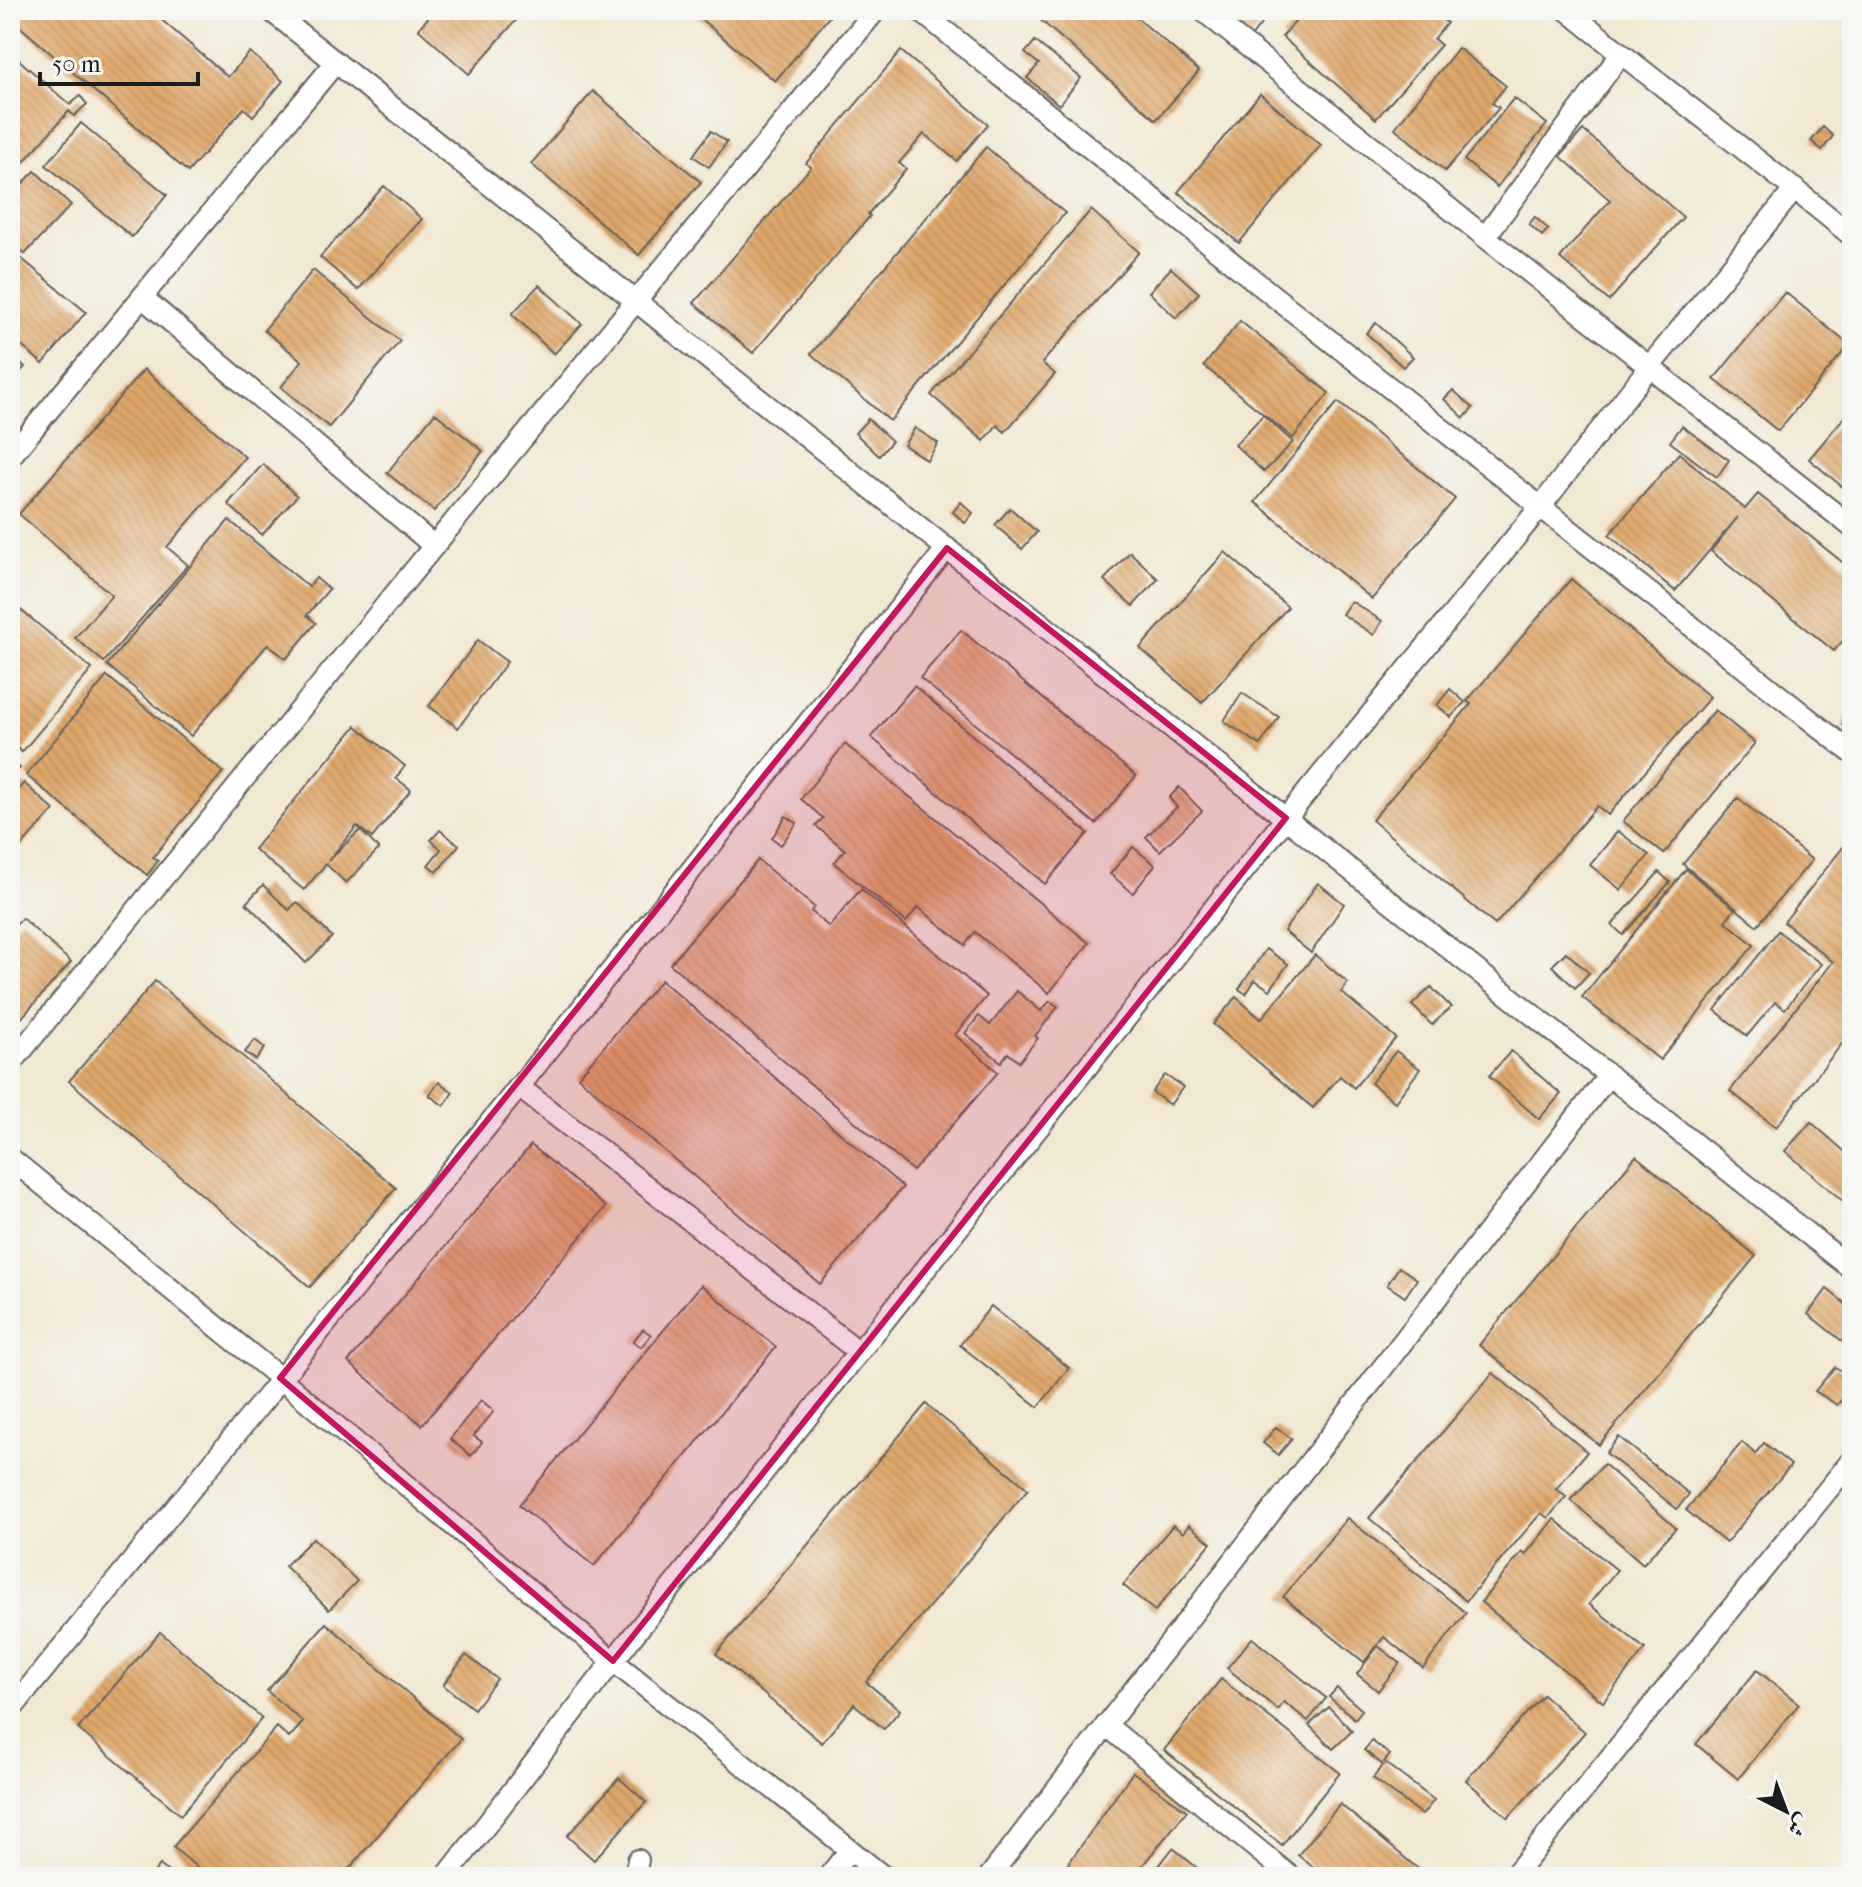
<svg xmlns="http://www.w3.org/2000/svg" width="1862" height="1887" viewBox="0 0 1862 1887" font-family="'IM FELL French Canon',Amiri,serif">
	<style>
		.building { fill: url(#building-back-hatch) }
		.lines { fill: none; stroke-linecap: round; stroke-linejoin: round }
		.minor-casing { stroke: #67635c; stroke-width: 24 }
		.minor { stroke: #fff; stroke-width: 20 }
		.marked { fill: #c2185b; fill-opacity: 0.2; stroke: #c2185b; stroke-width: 6; stroke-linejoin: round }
	</style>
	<defs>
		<pattern id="building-back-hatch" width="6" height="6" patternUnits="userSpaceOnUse" patternTransform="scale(2)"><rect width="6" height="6" fill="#dea76b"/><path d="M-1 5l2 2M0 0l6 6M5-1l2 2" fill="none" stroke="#be8f5c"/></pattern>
	</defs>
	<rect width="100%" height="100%" fill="#f6f6f2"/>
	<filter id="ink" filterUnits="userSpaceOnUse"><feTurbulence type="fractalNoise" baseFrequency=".0125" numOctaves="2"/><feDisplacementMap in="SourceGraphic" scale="16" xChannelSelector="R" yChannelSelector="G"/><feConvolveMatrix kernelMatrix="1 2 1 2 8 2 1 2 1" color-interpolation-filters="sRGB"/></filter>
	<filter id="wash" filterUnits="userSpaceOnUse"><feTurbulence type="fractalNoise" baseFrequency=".006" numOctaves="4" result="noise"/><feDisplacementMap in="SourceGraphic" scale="32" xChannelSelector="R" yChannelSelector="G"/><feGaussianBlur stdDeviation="1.8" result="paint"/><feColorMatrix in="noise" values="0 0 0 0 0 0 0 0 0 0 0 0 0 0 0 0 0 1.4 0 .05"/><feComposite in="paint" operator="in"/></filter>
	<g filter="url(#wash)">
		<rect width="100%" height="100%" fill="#f1e8d3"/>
		<g id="blocks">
			<g class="building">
				<polygon points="10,10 150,10 228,77 250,52 283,81 253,116 244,108 188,172 10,18"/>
				<polygon points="435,10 525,10 469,74 418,29"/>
				<polygon points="690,10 835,10 775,81"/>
				<polygon points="1029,10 1128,10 1199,71 1156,120"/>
				<polygon points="1214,10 1272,10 1250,38"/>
				<polygon points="1299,10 1430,10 1447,23 1434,39 1441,45 1376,119 1282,37 1296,21 1292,18"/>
				<polygon points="1035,41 1081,78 1059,105 1027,78 1039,64 1025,53"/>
				<polygon points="1458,48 1506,86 1492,103 1499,108 1445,171 1395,128"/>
				<polygon points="901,51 988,124 957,161 924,134 899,163 906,169 868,214 870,216 753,353 694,303 811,167 806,163"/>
				<polygon points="10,52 70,105 80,96 87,104 74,116 69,111 12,175 10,173"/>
				<polygon points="593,91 701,182 639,255 531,164"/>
				<polygon points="1260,94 1321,145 1239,243 1178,192"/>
				<polygon points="1514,98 1547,124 1497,187 1464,160"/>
				<polygon points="81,123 167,195 132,237 46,165"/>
				<polygon points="1823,127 1833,136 1822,150 1811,141"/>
				<polygon points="1583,130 1683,217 1609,301 1560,258 1610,200 1560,156"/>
				<polygon points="711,131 727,142 709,167 693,156"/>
				<polygon points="986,147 1065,213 890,421 811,354"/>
				<polygon points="35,171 71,205 25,254 10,239 10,197"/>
				<polygon points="384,186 422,219 358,290 320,257"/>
				<polygon points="1091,210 1139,252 1042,363 1055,374 1005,432 997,425 984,441 931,395"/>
				<polygon points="1535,217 1548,229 1542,236 1529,224"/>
				<polygon points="10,249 86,312 43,364 10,336"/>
				<polygon points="1171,268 1199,293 1176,318 1149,292"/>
				<polygon points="313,270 400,341 329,427 281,387 302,361 264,330"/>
				<polygon points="539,285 582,324 554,354 512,314"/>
				<polygon points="1785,292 1849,345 1778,431 1714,379"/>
				<polygon points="1240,321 1329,393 1293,438 1204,366"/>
				<polygon points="1376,323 1413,357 1403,367 1366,333"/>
				<polygon points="10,355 25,367 10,384"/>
				<polygon points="144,369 245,457 167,547 188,565 104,662 75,638 112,595 19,514"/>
				<polygon points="1453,390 1473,408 1464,418 1444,399"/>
				<polygon points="1338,402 1455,499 1372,599 1255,502"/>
				<polygon points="1852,408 1852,495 1809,459"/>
				<polygon points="435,413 483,451 434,511 387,473"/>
				<polygon points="1263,415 1293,442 1264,472 1235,445"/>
				<polygon points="868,419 892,441 879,456 855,433"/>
				<polygon points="1682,426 1729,460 1717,477 1670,442"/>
				<polygon points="915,428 938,443 927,460 904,445"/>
				<polygon points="1679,453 1745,509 1758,494 1852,570 1852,630 1834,651 1711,551 1738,517 1675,591 1609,535"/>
				<polygon points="263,464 297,496 262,535 228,504"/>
				<polygon points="961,502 973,513 965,523 953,512"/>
				<polygon points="1010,508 1037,532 1022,549 995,525"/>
				<polygon points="229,520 309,587 316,578 329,589 307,615 316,623 286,659 268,644 191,736 107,665"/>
				<polygon points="1130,552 1158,579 1133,606 1104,580"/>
				<polygon points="1225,552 1288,607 1202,703 1140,648"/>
				<polygon points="1571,579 1710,697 1608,815 1597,806 1495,925 1372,820 1471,704 1467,701"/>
				<polygon points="10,601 92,669 22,752 10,742"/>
				<polygon points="1351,601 1382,621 1374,635 1342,614"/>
				<polygon points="961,630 1136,776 1096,824 920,678"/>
				<polygon points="478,640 507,662 458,728 429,706"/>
				<polygon points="107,676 223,772 153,857 158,861 147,875 26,775"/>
				<polygon points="914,686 1088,833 1045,884 871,737"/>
				<polygon points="1450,689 1465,702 1451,717 1437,705"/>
				<polygon points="1242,693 1279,717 1260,745 1224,721"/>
				<polygon points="1715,710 1755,743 1664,854 1623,821"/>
				<polygon points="1852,712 1852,732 1842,724"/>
				<polygon points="356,726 405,766 396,778 411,790 372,838 357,826 328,861 360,830 379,849 346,883 326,864 304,890 254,849"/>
				<polygon points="845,744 1089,943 1049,993 975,932 965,945 918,907 906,922 834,863 845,850 816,826 823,818 801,799"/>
				<polygon points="10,759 20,768 10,779"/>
				<polygon points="24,783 54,810 10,859 10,798"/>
				<polygon points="1179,787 1202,811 1160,851 1146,837 1177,807 1169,798"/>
				<polygon points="1738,798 1812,860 1757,926 1683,864"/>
				<polygon points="786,816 797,823 781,845 772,838"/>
				<polygon points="440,830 459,845 437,872 428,865 441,849 431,840"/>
				<polygon points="1618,831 1649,855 1621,890 1590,865"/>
				<polygon points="1852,836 1852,1031 1776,1127 1730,1091 1833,962 1784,922"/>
				<polygon points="1133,847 1155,865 1133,893 1110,874"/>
				<polygon points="758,860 814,907 811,911 829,927 861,889 987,996 955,1035 998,1072 913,1171 670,964"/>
				<polygon points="1686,869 1735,909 1725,921 1754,945 1660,1060 1582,997"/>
				<polygon points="1659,872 1670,882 1623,935 1612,925"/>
				<polygon points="1318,883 1344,904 1311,953 1284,931"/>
				<polygon points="263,885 289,910 297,902 332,937 306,963 246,903"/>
				<polygon points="22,918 71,962 10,1031 10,931"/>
				<polygon points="1778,931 1821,964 1785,1009 1775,1002 1747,1036 1715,1010"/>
				<polygon points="1266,949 1288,964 1270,990 1255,980 1246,994 1239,989"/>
				<polygon points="1566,952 1589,973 1575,988 1552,966"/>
				<polygon points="1315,955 1348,983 1341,992 1396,1038 1354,1088 1340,1076 1313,1108 1213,1024 1236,997 1261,1019"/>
				<polygon points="661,980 903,1187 820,1284 578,1077"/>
				<polygon points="155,981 396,1188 310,1287 69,1081"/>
				<polygon points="1431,987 1451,1007 1432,1025 1412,1005"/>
				<polygon points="1017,991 1041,1011 1050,1001 1058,1007 1035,1036 1038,1038 1019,1062 1008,1053 1001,1062 965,1033 979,1016 990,1025"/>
				<polygon points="255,1040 265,1048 256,1060 245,1052"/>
				<polygon points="1396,1051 1420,1069 1395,1102 1371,1083"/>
				<polygon points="1511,1051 1561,1094 1539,1119 1489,1076"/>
				<polygon points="1165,1075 1183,1087 1170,1105 1152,1092"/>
				<polygon points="439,1082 453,1092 444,1106 429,1095"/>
				<polygon points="1811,1122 1852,1158 1852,1209 1785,1151"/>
				<polygon points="531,1145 606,1207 422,1425 348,1362"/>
				<polygon points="1636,1156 1756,1256 1599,1445 1479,1345"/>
				<polygon points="1399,1267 1417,1279 1405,1297 1387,1285"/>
				<polygon points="701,1285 776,1347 594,1566 519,1505"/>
				<polygon points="1827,1289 1852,1309 1852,1349 1808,1314"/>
				<polygon points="991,1306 1069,1368 1038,1407 960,1345"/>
				<polygon points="643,1329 651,1335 641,1347 633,1341"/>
				<polygon points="1835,1367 1852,1377 1852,1384 1847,1394 1837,1405 1815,1391"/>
				<polygon points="1493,1373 1587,1452 1556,1489 1566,1497 1548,1518 1541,1513 1466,1601 1369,1518"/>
				<polygon points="481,1400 494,1411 474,1436 482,1442 471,1456 450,1439"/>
				<polygon points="926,1404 1028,1489 866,1682 900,1710 884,1729 854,1704 822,1743 716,1654"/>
				<polygon points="1276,1427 1292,1439 1278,1455 1263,1443"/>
				<polygon points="1619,1437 1689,1494 1677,1509 1606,1453"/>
				<polygon points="1742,1442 1755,1454 1764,1443 1791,1465 1726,1543 1686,1510"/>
				<polygon points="1604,1464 1676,1528 1643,1564 1571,1500"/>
				<polygon points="1347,1518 1466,1613 1423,1668 1384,1637 1364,1662 1283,1597"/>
				<polygon points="1554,1519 1617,1570 1589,1604 1645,1649 1603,1702 1481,1602 1522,1552 1525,1555"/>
				<polygon points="1173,1525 1183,1533 1189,1525 1211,1543 1155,1611 1123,1585"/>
				<polygon points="313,1538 357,1581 329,1610 285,1566"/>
				<polygon points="326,1623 461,1739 342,1877 208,1877 173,1847 277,1727 289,1738 303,1722 267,1691"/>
				<polygon points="160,1632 262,1718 181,1815 78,1729"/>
				<polygon points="1252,1638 1326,1698 1308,1721 1284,1702 1278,1710 1227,1668"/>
				<polygon points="1378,1646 1400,1663 1378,1691 1357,1674"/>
				<polygon points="466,1655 497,1679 474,1709 443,1685"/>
				<polygon points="1757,1670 1799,1704 1738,1779 1696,1744"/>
				<polygon points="1221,1679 1340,1773 1282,1845 1164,1750"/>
				<polygon points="1337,1688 1362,1710 1355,1719 1329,1697"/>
				<polygon points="1543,1695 1585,1732 1508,1818 1466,1780"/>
				<polygon points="1329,1707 1352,1731 1333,1749 1309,1725"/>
				<polygon points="1372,1741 1390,1755 1384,1762 1434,1800 1422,1815 1373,1778 1383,1765 1364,1750"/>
				<polygon points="1133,1772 1187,1811 1133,1877 1059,1877"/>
				<polygon points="619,1778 646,1802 594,1860 567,1836"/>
				<polygon points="1340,1804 1428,1877 1325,1877 1298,1855"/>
				<polygon points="1173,1848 1208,1877 1150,1877"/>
				<polygon points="160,1865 174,1877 150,1877"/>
			</g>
		</g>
	</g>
	<g filter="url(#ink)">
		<use href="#blocks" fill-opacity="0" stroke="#67635c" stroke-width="2"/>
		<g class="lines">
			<defs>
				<g id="minor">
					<polyline points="270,10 1852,1269"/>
					<polyline points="919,10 1271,294 1852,753"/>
					<polyline points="1202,10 1485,237 1852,527"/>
					<path d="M1567 10C1661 87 1759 159 1852 236"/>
					<polyline points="1485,237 1621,54"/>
					<polyline points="142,297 434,546"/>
					<polyline points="10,457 336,62"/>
					<polyline points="10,1065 434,546 876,10"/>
					<polyline points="519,1087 859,1352"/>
					<polyline points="10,1158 280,1378 613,1661 884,1877"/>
					<polyline points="10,1711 519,1087 947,548"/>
					<polyline points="1106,1725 1291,1877"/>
					<polyline points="638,1860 636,1870 638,1877"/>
					<polyline points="446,1877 613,1661 859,1352 1286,818 1541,506 1650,366 1795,189"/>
					<polyline points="828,1877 850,1850"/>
					<polyline points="989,1877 1609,1075"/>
					<polyline points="1513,1877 1852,1460"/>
				</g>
			</defs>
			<use href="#minor" class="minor-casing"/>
			<use href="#minor" class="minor"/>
		</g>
	</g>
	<path class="marked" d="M947 548 1286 818 613 1661 280 1378Z"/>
	<rect width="1862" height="1887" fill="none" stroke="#f6f6f2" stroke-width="40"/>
	<g transform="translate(1786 1811) rotate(138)" stroke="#f6f6f2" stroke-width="6" paint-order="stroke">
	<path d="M0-6L14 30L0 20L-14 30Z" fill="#1c1c1c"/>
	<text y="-12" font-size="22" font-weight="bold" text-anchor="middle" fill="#1c1c1c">ش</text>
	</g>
	<path d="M40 72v12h158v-12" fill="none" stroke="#1c1c1c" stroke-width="4"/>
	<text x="52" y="72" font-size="24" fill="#1c1c1c" stroke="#f6f6f2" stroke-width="6" paint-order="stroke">50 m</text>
</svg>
